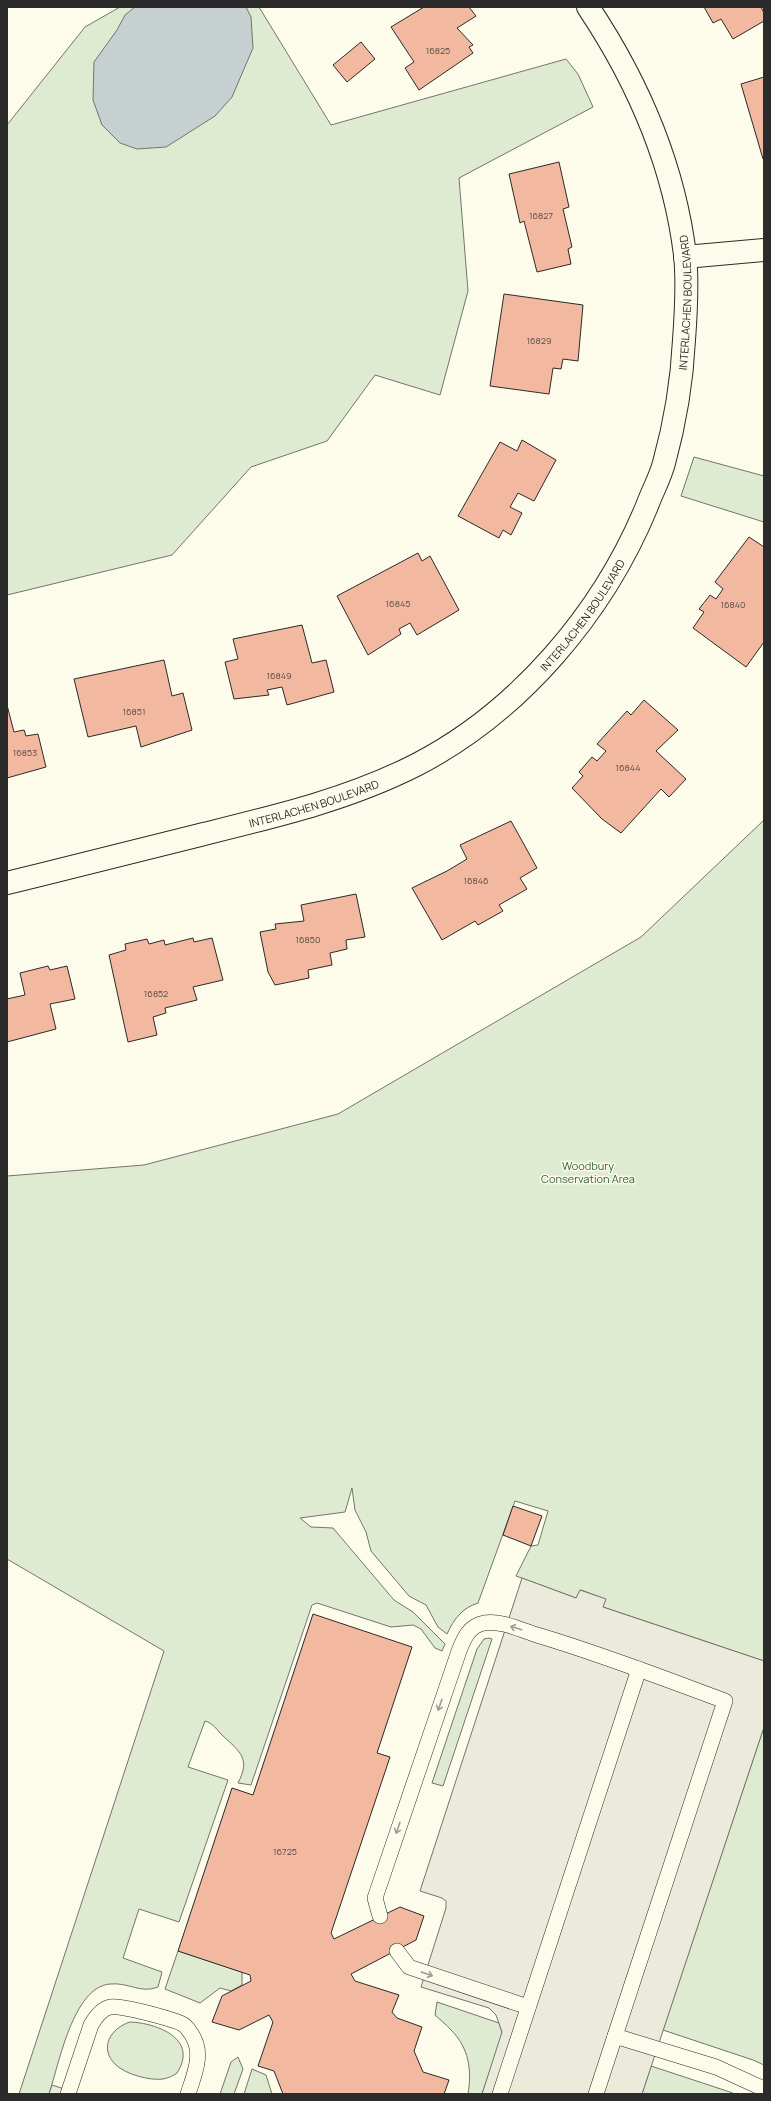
<svg xmlns="http://www.w3.org/2000/svg" width="771" height="2101" viewBox="0 0 771 2101" font-family="Manrope,sans-serif">
	<style>
		.green { fill: #deebd1; stroke: #74746e }
		.parking { fill: #eceadb; stroke: #74746e }
		.water { fill: #c7d0d0; stroke: #74746e }
		.building { fill: #f2b8a0; stroke: #2b2b2b }
		.lines { fill: none; stroke-linecap: round; stroke-linejoin: round }
		.service-casing { stroke: #2b2b2b; stroke-width: 16 }
		.minor-casing { stroke: #2b2b2b; stroke-width: 24 }
		.service { stroke: #fdfbea; stroke-width: 15 }
		.minor { stroke: #fdfbea; stroke-width: 22 }
		.oneway { stroke: #9e9d94 }
		.labels { text-anchor: middle; dominant-baseline: central; stroke-width: 3; stroke-linejoin: round; paint-order: stroke }
		.number-label { font-size: 9px; fill: #5d4e48 }
		.street-label { font-size: 11px; fill: #2b2b2b; stroke: #fdfbea }
		.park-label { font-size: 11px; fill: #34623c; stroke: #fdfbea }
	</style>
	<rect width="100%" height="100%" fill="#fdfbea"/>
	<g class="green">
		<polygon points="120,7 259,7 331,125 566,59 578,74 593,107 459,178 468,291 440,395 375,375 327,441 251,467 172,555 7,595 7,125 85,27"/>
		<polygon points="694,457 764,476 764,522 681,496"/>
		<path d="M764 820V1661L603 1607 605 1599 581 1590 576 1598 516 1576 531 1546 538 1545 548 1511 515 1501 478 1603C462 1608 454 1619 447 1634L438 1627 426 1605 409 1596 371 1551 366 1532 355 1510 352 1488 345 1512 300 1518 311 1527 333 1528 394 1600 413 1612 445 1644 442 1651 435 1648 421 1629 413 1625 391 1627 317 1603 312 1605 251 1785 238 1783C251 1758 240 1752 222 1735 217 1730 213 1723 205 1721L188 1767 228 1780 179 1922 139 1909 123 1958 162 1972 158 1987C141 1994 128 1982 110 1984 73 1987 59 2064 49 2094H19L164 1651 7 1559V1176L144 1165 338 1114 641 937Z"/>
		<polygon points="489,1638 492,1639 443,1786 432,1783 477,1649 484,1639"/>
		<polygon points="764,1727 764,2065 753,2060 663,2030"/>
		<polygon points="178,1951 242,1972 242,1985 231,1991 220,1988 200,2003 165,1989"/>
		<path d="M437 2002 499 2023 502 2032 500 2042 482 2094H468C472 2070 469 2048 451 2030 446 2024 440 2020 435 2015Z"/>
		<path d="M130 2022C157 2023 199 2039 177 2073 173 2076 168 2078 163 2079 150 2081 125 2074 116 2065 98 2048 111 2028 130 2022Z"/>
		<polygon points="238,2057 243,2069 234,2094 220,2094 231,2062"/>
		<polygon points="651,2066 730,2092 735,2094 642,2094"/>
		<polygon points="252,2069 266,2075 272,2094 244,2094"/>
	</g>
	<g class="parking">
		<polygon points="522,1578 576,1598 580,1590 606,1599 603,1607 764,1661 764,1727 642,2094 482,2094 502,2032 496,2015 489,2008 421,1987 446,1908 446,1901 442,1898 420,1891"/>
		<polygon points="52,2085 80,2094 49,2094"/>
	</g>
	<polygon class="water" points="135,7 246,7 251,17 253,48 232,97 215,116 166,147 137,149 120,143 102,125 93,100 94,62 117,30 125,15"/>
	<g class="building">
		<polygon points="424,7 469,7 476,16 457,28 473,45 469,47 473,53 419,90 405,68 414,62 391,27"/>
		<polygon points="704,7 761,7 764,13 764,21 733,39 721,19 713,23"/>
		<polygon points="361,42 375,59 347,82 333,65"/>
		<polygon points="764,77 764,159 763,159 741,84"/>
		<polygon points="559,162 569,207 563,209 572,247 568,249 571,264 537,272 524,221 520,223 509,174"/>
		<polygon points="504,294 583,305 578,361 563,359 561,369 553,368 549,394 490,386"/>
		<polygon points="522,440 556,460 534,501 518,493 510,507 522,513 511,535 503,530 499,538 458,516 500,442 517,451"/>
		<polygon points="749,537 764,547 764,642 746,667 693,628 704,612 699,609 710,595 716,599 723,589 715,582"/>
		<polygon points="418,553 422,561 430,556 459,610 417,635 410,623 399,629 401,634 368,655 337,596"/>
		<polygon points="302,625 312,663 326,660 334,692 287,705 282,687 267,690 269,695 234,699 225,662 238,659 233,639"/>
		<polygon points="164,660 172,696 183,693 192,730 141,747 136,726 88,737 74,679"/>
		<polygon points="644,700 678,730 656,751 686,779 669,797 661,789 621,833 602,819 572,788 583,776 579,772 592,757 597,761 606,751 597,744 627,711 631,715"/>
		<polygon points="7,705 14,732 24,730 26,736 38,734 46,767 7,778"/>
		<polygon points="511,821 537,868 520,878 527,889 499,905 503,911 478,925 475,921 442,940 412,888 447,871 467,859 460,845"/>
		<polygon points="356,894 365,937 346,940 347,949 330,953 332,965 308,970 309,978 275,985 268,972 260,932 276,929 275,924 304,921 301,905"/>
		<polygon points="193,938 194,942 212,938 223,980 193,987 197,1000 165,1008 166,1013 153,1017 157,1035 128,1042 109,955 126,950 125,944 147,939 149,944 164,940 165,945"/>
		<polygon points="48,966 50,970 67,966 75,999 50,1004 56,1029 7,1042 7,999 25,995 20,973"/>
		<polygon points="513,1506 542,1516 531,1546 503,1535"/>
		<polygon points="313,1614 412,1647 377,1753 390,1757 331,1933 334,1939 400,1907 424,1916 416,1940 351,1974 355,1981 399,1995 392,2012 397,2018 422,2027 414,2051 423,2072 449,2080 444,2094 283,2094 274,2071 258,2066 273,2022 269,2015 239,2030 212,2022 222,1996 251,1981 250,1975 178,1951 232,1788 253,1795"/>
	</g>
	<g class="lines">
		<defs>
			<g id="service">
				<path d="M380 1916 375 1898 459 1651C464 1638 469 1626 484 1623 501 1620 521 1630 537 1635 601 1654 663 1678 725 1701L615 2036 716 2067 764 2089"/>
				<polyline points="397,1951 409,1967 528,2007"/>
				<path d="M68 2094 91 2025C95 2018 101 2009 110 2007 118 2004 177 2020 184 2025 187 2027 190 2032 192 2035 204 2054 194 2075 188 2094"/>
				<polyline points="500,2094 639,1669"/>
				<polyline points="596,2094 615,2036"/>
			</g>
			<g id="minor">
				<polyline points="685,257 764,250"/>
				<path id="s1" d="M7 883C73 867 139 850 204 834 277 816 349 799 416 765 519 712 603 613 647 506 652 492 660 478 664 463 675 423 682 381 684 340 686 313 688 283 685 255 674 165 638 82 588 7"/>
			</g>
		</defs>
		<use href="#service" class="service-casing"/>
		<use href="#minor" class="minor-casing"/>
		<use href="#service" class="service"/>
		<use href="#minor" class="minor"/>
	</g>
	<defs><path id="oneway-shaft" d="M-6 0H5M1.5-3L5.5 0L1.5 3" fill="none" stroke-width="1.6" stroke-linecap="round" stroke-linejoin="round"/></defs>
	<g class="oneway">
		<use href="#oneway-shaft" transform="translate(516 1628) rotate(-163)"/>
		<use href="#oneway-shaft" transform="translate(440 1705) rotate(109)"/>
		<use href="#oneway-shaft" transform="translate(398 1828) rotate(109)"/>
		<use href="#oneway-shaft" transform="translate(427 1974) rotate(19)"/>
	</g>
	<g class="labels">
		<g class="number-label">
			<text x="438" y="50">16825</text>
			<text x="541" y="215">16827</text>
			<text x="539" y="340">16829</text>
			<text x="398" y="603">16845</text>
			<text x="733" y="604">16840</text>
			<text x="279" y="675">16849</text>
			<text x="134" y="711">16851</text>
			<text x="25" y="752">16853</text>
			<text x="628" y="767">16844</text>
			<text x="476" y="880">16846</text>
			<text x="308" y="939">16850</text>
			<text x="156" y="993">16852</text>
			<text x="285" y="1851">16725</text>
		</g>
		<g class="street-label">
			<text stroke="none"><textPath href="#s1" startOffset="989">INTERLACHEN BOULEVARD</textPath></text>
			<text stroke="none"><textPath href="#s1" startOffset="653">INTERLACHEN BOULEVARD</textPath></text>
			<text stroke="none"><textPath href="#s1" startOffset="317">INTERLACHEN BOULEVARD</textPath></text>
		</g>
		<g class="park-label">
			<text x="588" y="1165">Woodbury<tspan x="588" dy="13">Conservation Area</tspan></text>
		</g>
	</g>
	<rect width="771" height="2101" fill="none" stroke="#2b2b2b" stroke-width="16"/>
</svg>
